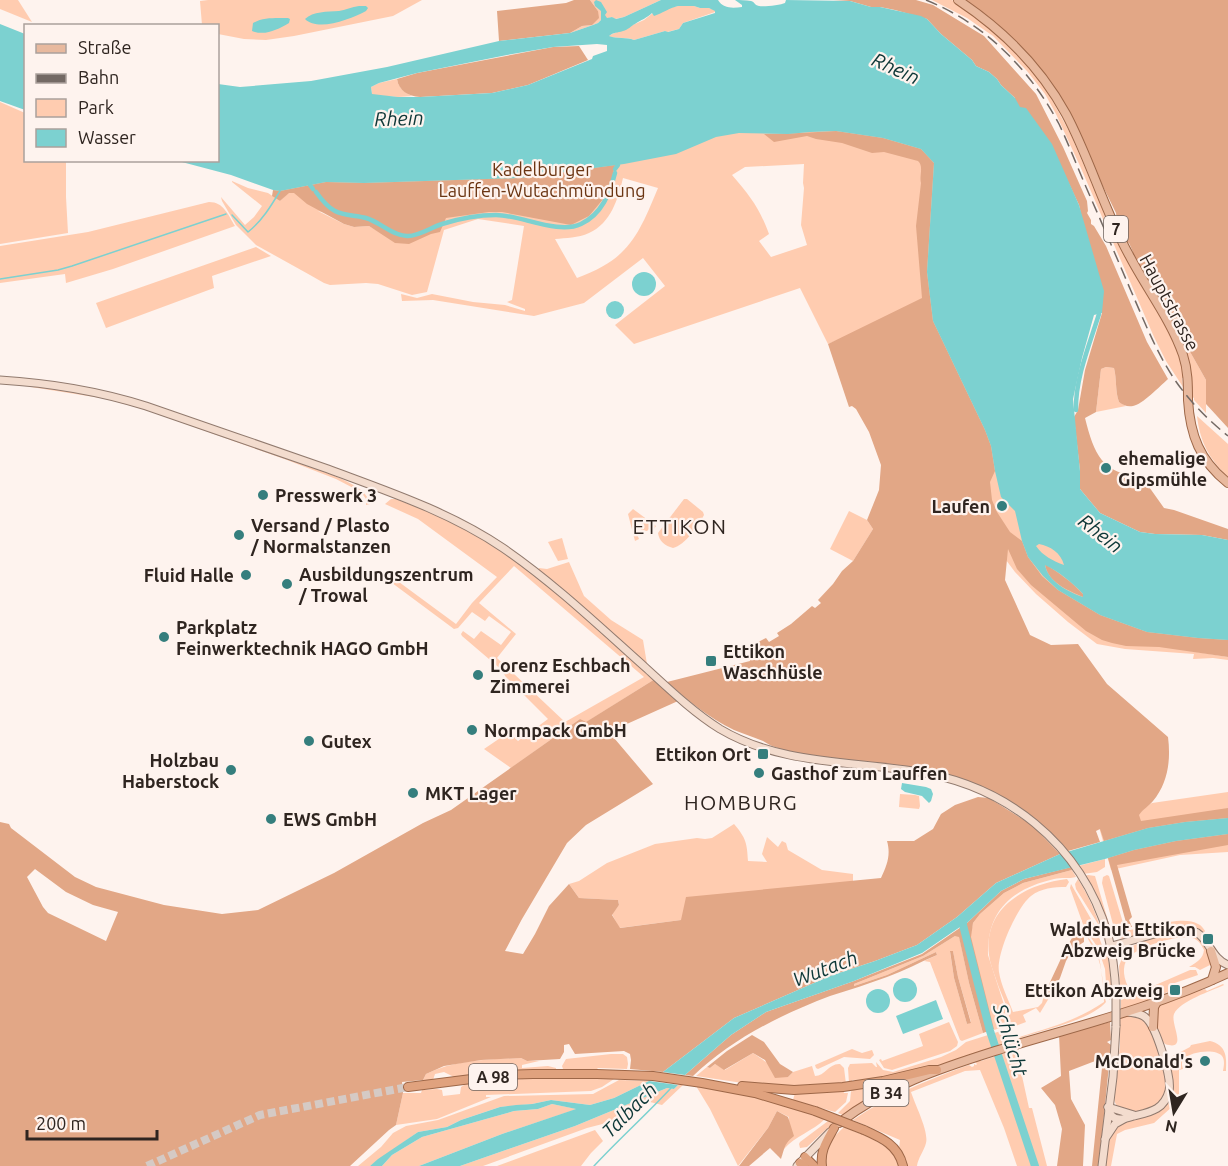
<svg xmlns="http://www.w3.org/2000/svg" width="1228" height="1166" viewBox="0 0 1228 1166" font-family="Ubuntu,sans-serif">
	<style>
		.green { fill: #ffccb0; fill-rule: evenodd }
		.forest { fill: #e2a786; fill-rule: evenodd }
		.water { fill: #7cd1d0; fill-rule: evenodd }
		.lines { fill: none; stroke-linecap: round; stroke-linejoin: round }
		.stream { stroke: #7cd1d0; stroke-width: 1.5 }
		.canal { stroke: #7cd1d0; stroke-width: 4.5 }
		.river { stroke: #7cd1d0; stroke-width: 8 }
		.trunk-tunnel { stroke: #d5cac5; stroke-width: 8; stroke-dasharray: 8 4; stroke-linecap: butt }
		.secondary-casing { stroke: #917a6e; stroke-width: 9 }
		.primary-casing { stroke: #9d6748; stroke-width: 10 }
		.trunk-casing { stroke: #9d6748; stroke-width: 10 }
		.secondary { stroke: #f3dcce; stroke-width: 7 }
		.primary { stroke: #e8b99e; stroke-width: 8 }
		.trunk { stroke: #e0a27e; stroke-width: 8 }
		.rail { stroke: #736964; stroke-width: 1.5; stroke-dasharray: 12 6; stroke-linecap: butt }
		.secondary-bridge-casing { stroke: #917a6e; stroke-width: 9; stroke-linecap: butt }
		.trunk-bridge-casing { stroke: #9d6748; stroke-width: 10; stroke-linecap: butt }
		.secondary-bridge { stroke: #f3dcce; stroke-width: 7 }
		.trunk-bridge { stroke: #e0a27e; stroke-width: 8 }
		.poi-dot { fill: #357e7d; stroke: #fef3ee; stroke-width: 2 }
		.labels { text-anchor: middle; dominant-baseline: central; stroke-width: 4.5; stroke-linejoin: round; paint-order: stroke }
		.shield { fill: #fef3ee; stroke: #6d635e; stroke-width: 1.5 }
		.shield-label { font-size: 16px; font-weight: bold; fill: #2f2520 }
		.park-label { font-size: 18px; fill: #6b3512; stroke: #fef3ee }
		.street-label { font-size: 18px; fill: #2f2520; stroke: #fef3ee }
		.poi-label { font-size: 18px; font-weight: bold; fill: #2f2520; stroke: #fef3ee; text-anchor: start }
		.water-label { font-size: 20px; font-style: italic; fill: #0d3737; stroke: #fef3ee }
		.quarter-label { font-size: 21px; letter-spacing: 1.5px; fill: #2f2520; stroke: #fef3ee }
	</style>
	<rect width="100%" height="100%" fill="#fef3ee"/>
	<g class="green">
		<polygon points="0,0 18,0 32,22 0,9"/>
		<polygon points="208,0 422,0 393,16 294,36 266,40 244,39 218,34 218,26 202,25 200,1"/>
		<polygon points="590,0 661,0 624,17 615,19 612,17 601,20 598,23 593,25 570,33 582,26 592,25 598,11"/>
		<polygon points="932,0 952,0 960,5 998,34 1031,68 1030,69 1045,87 1070,133 1110,226 1130,266 1175,342 1180,356 1184,378 1182,378 1183,387 1166,361 1154,337 1080,166 1056,114 1045,94 1027,71 993,36 967,18"/>
		<path d="M678 6H694L700 8H709L715 10V12L683 23 679 29 667 32 665 31 634 40C628 37 617 39 608 36L644 20 653 13 655 15 669 8Z"/>
		<path d="M397 79C399 89 404 92 412 96L398 97 372 95 371 87 379 83Z"/>
		<polygon points="0,102 25,113 26,160 66,161 66,197 68,233 0,244"/>
		<path d="M941 117 1022 465 1228 601V652L1172 648 1228 657V660L1213 658 1193 659 1194 654 1125 649 1097 644 1068 622 1036 594 1015 572 840 339 828 344 800 288 634 344 615 325 665 286 643 258 584 303 534 316 433 300 402 301 401 294 417 298 432 294 473 302 505 305 525 311V309L507 302 512 300 524 226 478 219 444 230 427 292 412 295 378 284 366 283 330 285 324 283 310 275 256 245 236 225 222 201 221 197 245 225 254 217 262 206 232 182V181L248 188 268 193 280 201 288 193H274L277 145ZM804 164 803 183 804 188 801 225 807 245 771 257 759 241 769 234C759 207 750 196 732 175L745 167ZM623 178 658 188C638 236 629 259 577 278L555 239C566 238 578 238 589 233 611 223 618 199 623 178ZM318 211 370 224 381 233 369 226 354 227 344 224Z"/>
		<path d="M209 202C224 202 228 215 235 226L113 269 66 283 65 274 0 283V246L88 232Z"/>
		<polygon points="256,247 271,256 212,276 214,288 106,328 96,303"/>
		<polygon points="1162,309 1167,311 1206,380 1206,413 1194,400 1194,398 1191,396 1190,379"/>
		<path d="M1106 367 1114 368C1117 380 1115 391 1119 402L1126 406 1096 412 1101 369Z"/>
		<path d="M29 385 53 387 126 402 330 474C345 481 363 486 370 502V504L366 505V499L361 492 336 479 287 460 149 411 107 399 31 387Z"/>
		<path d="M1197 416 1228 444V477C1209 459 1200 442 1197 416Z"/>
		<path d="M391 499H396L432 513 471 532 509 555 548 585 655 679 585 723 580 719 511 768 484 749 509 732 518 741 548 719 505 676 503 671 462 636 461 634 463 631 474 639 481 631 501 645 511 632 489 616 485 621 472 612 458 628 454 629 384 577 381 573 384 571 456 624 472 603 497 577 418 519 385 504ZM514 566 644 677 565 722 497 658 516 634 479 603Z"/>
		<path d="M684 499H687L703 512 704 515C698 526 685 545 673 548 665 546 659 541 658 533Z"/>
		<polygon points="633,509 656,526 654,529 651,527 647,531 641,530 640,527 637,526 635,529 639,539 635,541 628,514"/>
		<polygon points="849,511 867,520 873,529 853,561 830,549"/>
		<polygon points="562,538 568,559 558,561 548,542"/>
		<polygon points="569,562 584,596 611,620 643,640 647,664 538,570 539,568 547,569"/>
		<polygon points="1228,792 1228,852 1180,855 1111,870 1099,827 1141,812 1144,808 1152,803"/>
		<polygon points="900,794 915,795 919,796 920,806 919,809 899,807"/>
		<path d="M734 824C746 838 747 843 748 861L767 862 762 854 767 837 778 847 782 841 786 843 788 850 822 870 853 874V881L681 920 619 928 612 914 619 905 618 900 579 898 569 884 579 881 607 863 655 844 697 838 705 839 712 838Z"/>
		<polygon points="1105,859 1105,867 1097,872 1083,874 1078,866"/>
		<path d="M1072 870 1076 877C1069 879 1061 877 1054 879 1012 889 987 910 988 955L1009 1020 1007 1026 994 1030 970 937 973 923 980 914 1004 893 1023 883Z"/>
		<polygon points="1088,875 1095,876 1111,931 1110,932 1104,915 1087,882 1088,881 1085,876"/>
		<path d="M1107 875 1109 876 1124 926 1130 930C1147 928 1183 915 1198 924 1201 925 1203 928 1205 931L1203 934 1192 928 1185 926 1123 939 1115 937V932L1102 883 1103 877Z"/>
		<path d="M1067 879 1069 882 1066 887C1054 887 1041 888 1031 896 1017 907 996 954 999 972 1001 985 1008 999 1013 1012L1038 1007 1042 1003 1044 995 1049 998 1040 1013 1036 1008 1023 1015 1026 1022 1010 1028 1009 1027C1012 1013 1001 995 997 982 994 973 990 964 989 955 983 907 1026 884 1067 879Z"/>
		<path d="M1078 879C1091 899 1099 922 1106 945L1098 924 1076 889 1075 884Z"/>
		<polygon points="1071,884 1095,926 1104,951 1108,955 1112,992 1111,993 1110,1000 1107,997 1105,969 1098,948 1084,927 1070,888"/>
		<path d="M1184 932C1203 937 1206 946 1212 964L1200 970 1195 967H1189C1197 962 1203 959 1204 950 1202 946 1199 941 1195 939 1183 932 1131 948 1126 961 1121 972 1126 983 1131 993L1121 997V988L1120 987 1119 966 1124 953C1138 939 1164 934 1184 932Z"/>
		<path d="M955 936H959L969 983 983 1033 962 1041 960 1040 930 962 924 961 937 955 936 952 887 975 854 986V984L923 956ZM953 951 958 977 971 1022 967 1024 954 978 950 952Z"/>
		<path d="M1087 936C1106 958 1099 977 1106 1002 1091 1020 1043 1030 1020 1038L1015 1036 1019 1037C1049 1028 1078 1020 1104 1002 1103 986 1103 968 1096 953 1094 947 1089 943 1087 936Z"/>
		<polygon points="1190,970 1196,970 1198,975 1169,985 1172,990 1163,994 1163,996 1121,1010 1121,1000"/>
		<path d="M1223 984 1224 985C1211 991 1180 1001 1174 1014 1170 1024 1189 1052 1165 1044 1160 1039 1153 1021 1155 1013 1156 1010 1158 1007 1160 1003L1201 988 1202 990 1205 989 1207 991Z"/>
		<path d="M1132 1015C1135 1016 1138 1015 1141 1017 1151 1022 1165 1069 1166 1081 1167 1085 1166 1090 1165 1094 1163 1098 1160 1103 1156 1105 1144 1114 1117 1117 1114 1099L1120 1046V1018Z"/>
		<polygon points="949,1022 958,1042 957,1046 950,1051 892,1070 884,1068 879,1060 881,1059 882,1061 923,1046 919,1034"/>
		<polygon points="1007,1029 1015,1042 999,1045 966,1058 883,1079 852,1080 853,1084 849,1083 848,1068 850,1064 872,1063 876,1067 877,1067 876,1062 883,1070 893,1072 941,1057 956,1050 966,1042"/>
		<path d="M1210 1041C1226 1045 1227 1056 1226 1071H1223C1224 1066 1225 1060 1222 1056 1215 1048 1190 1052 1184 1059 1181 1062 1182 1065 1183 1069L1179 1070V1105H1174L1154 1123 1125 1130 1117 1134 1111 1166H1104L1108 1143 1117 1127 1123 1123 1154 1114 1162 1108 1171 1092 1173 1082 1170 1064 1171 1057 1190 1047 1191 1045Z"/>
		<path d="M1019 1047 1017 1053 1029 1108H1032L1047 1166H1017L1004 1128 980 1070 965 1071 911 1092C915 1105 929 1131 926 1143 924 1151 918 1158 917 1166H907L899 1149 900 1140 853 1120C887 1096 924 1082 963 1067L969 1065 972 1067 974 1066V1064L976 1065 977 1064 975 1062 981 1060V1061L1009 1052 1011 1061H1013L1012 1049Z"/>
		<polygon points="852,1049 862,1053 872,1050 874,1055 870,1059 844,1057 818,1069 816,1068 815,1065"/>
		<path d="M753 1053 788 1077 793 1072 812 1066 815 1076C825 1076 829 1063 840 1064L844 1068 846 1084 812 1087H769L696 1076 707 1067 710 1068 715 1064 725 1070Z"/>
		<polygon points="611,1054 623,1054 627,1057 628,1064 627,1069 598,1068 597,1069 563,1069 562,1066 566,1059"/>
		<path d="M521 1058 527 1061H539L522 1065V1068L548 1066 556 1068V1070L456 1078 444 1072 435 1074 433 1080H423L426 1074C455 1060 489 1059 521 1058Z"/>
		<polygon points="912,1077 876,1093 843,1115 838,1113 850,1101 851,1091 853,1092 850,1089"/>
		<polygon points="533,1078 598,1078 598,1079 614,1079 602,1087 591,1091 486,1095 486,1097 491,1097 437,1119 396,1125 403,1093 421,1093 422,1090 437,1089 442,1090 443,1096 460,1094 461,1087 466,1084"/>
		<polygon points="619,1080 649,1081 614,1098 590,1105 551,1100 532,1104 500,1107 461,1120 447,1127 418,1132 370,1166 358,1166 381,1147 393,1133 406,1126 438,1120 504,1096 593,1094"/>
		<polygon points="678,1085 683,1085 662,1105 650,1102 625,1117 614,1117 615,1119 619,1119 618,1120 587,1128 483,1166 460,1166 575,1126 667,1088 674,1089"/>
		<path d="M696 1086 742 1094 809 1112V1114L825 1119C813 1131 795 1136 784 1149L783 1147 787 1141 789 1117 777 1111 768 1128 738 1166 710 1109Z"/>
		<polygon points="843,1090 844,1093 848,1093 846,1102 835,1112 793,1100 795,1093"/>
		<polygon points="552,1104 577,1109 502,1134 419,1166 382,1166 392,1155 422,1137 514,1111 538,1109"/>
		<polygon points="828,1121 833,1123 807,1147 800,1148 799,1144 800,1142"/>
		<path d="M844 1127 861 1134 863 1133 871 1136V1138L889 1149H891L900 1166H824C825 1143 828 1143 844 1127Z"/>
		<polygon points="595,1130 603,1141 591,1153 581,1166 497,1166"/>
	</g>
	<g class="forest">
		<polygon points="574,0 590,0 598,11 599,18 592,25 582,26 570,33 499,41 497,11 566,3"/>
		<path d="M833 0H916L933 5 984 36 1036 94 1063 147 1087 201 1088 211 1087 213 1091 220V224L1094 226 1106 246 1147 342 1168 379C1160 386 1142 405 1133 406 1127 407 1123 405 1119 402 1115 391 1117 380 1114 368L1106 367 1101 369 1096 412 1085 418C1094 454 1102 474 1142 477L1164 508 1174 510 1228 529V540L1202 535 1155 534 1140 532 1100 513 1080 489V471L1074 417 1078 410 1085 370 1102 313 1079 205 1063 171 1015 101V98L1001 85 997 79 989 72 976 66 972 60 941 34 927 19 895 10 880 7H871L850 1Z"/>
		<polygon points="966,0 1228,0 1228,428 1206,404 1206,380 1167,311 1162,309 1131,253 1133,252 1129,243 1123,240 1117,222 1116,213 1073,125 1038,67 1015,41 989,17"/>
		<path d="M579 46 588 60 528 85 492 93 420 97C408 96 399 91 397 79L417 73 553 47Z"/>
		<path d="M836 131 883 138 921 149 934 163 927 272 933 321 985 430 991 446 995 471 990 482 992 500 997 512 1010 532 1022 541 1028 557 1042 576 1058 590 1100 615 1147 632 1198 638 1228 640V657L1159 647 1126 646 1112 643 1102 640 1086 631 1031 585 1017 569 1008 549 1005 580 1030 635 1051 645 1078 644 1107 684 1168 737C1171 760 1168 783 1153 801 1149 806 1143 809 1139 815L1141 821 1228 808V818L1185 822 1148 828 1104 841 1100 829 1096 831 1100 842 1068 851C1027 803 973 777 911 768 879 763 846 764 815 758 802 755 788 752 775 747 771 746 767 743 763 741 754 737 743 734 734 730 709 718 687 700 667 682L750 661C748 645 753 645 766 638L769 642 779 636 777 633 791 624 812 606 815 608 821 603 818 600 833 584 842 571 853 561 873 529 867 520 879 490 881 465 869 432 856 409 852 406 849 407 828 344 922 298 916 226 921 183C919 176 924 166 918 161L884 152 872 153 842 143 816 139 807 136 774 142 764 134C788 134 812 132 836 131Z"/>
		<polygon points="615,165 609,192 589,216 571,225 502,212 489,212 446,218 440,232 431,234 409,244 395,243 369,226 354,227 344,224 307,204 294,193 289,193 280,201 272,196 273,190 280,191 326,182 364,183 520,178"/>
		<path d="M1045 564C1059 573 1072 582 1083 594V597C1069 591 1047 582 1045 564Z"/>
		<path d="M655 679 678 701 609 732 653 784 586 825 567 843 522 919 505 951 523 954 535 934 549 906 569 884 579 898 618 900 619 905 612 915 620 928 681 920 686 897 881 878C887 865 891 855 887 841H914L933 829 941 814 955 805 978 797 989 798 1032 825 1060 854 996 883 957 917 917 945 875 961 830 976 734 1018 663 1072 630 1069 631 1060 630 1054 624 1051 575 1054 569 1044 564 1045V1052L560 1059 527 1061 521 1058 481 1060 444 1066 426 1074 423 1080 402 1082 403 1093 396 1125 389 1130 350 1166H0V822L9 824 11 828 75 877 96 887 164 905 222 914 258 910 334 873 423 823 451 810 580 719 586 722ZM35 869 66 892 93 905 118 912 106 941 48 913 43 907 27 877Z"/>
		<polygon points="1228,834 1228,845 1117,865 1132,917 1129,920 1132,927 1129,927 1127,926 1108,858 1134,850 1176,841"/>
		<path d="M1071 867 1072 870 1023 883 1004 893 980 914 973 923 971 937 994 1029 983 1033 969 983 959 937 955 936 923 956 854 984V986L887 975 936 952 937 955C920 962 904 971 887 977 868 984 849 990 830 996 780 1015 732 1039 693 1076L685 1075 731 1035 766 1012 854 981 922 954 967 923 1001 891 1024 879Z"/>
		<polygon points="1080,924 1084,934 1084,942 1073,949 1066,961 1060,978 1050,998 1044,995 1065,950"/>
		<polygon points="950,951 953,951 958,977 971,1023 967,1024 954,978"/>
		<polygon points="1110,1022 1111,1040 1107,1042 1111,1045 1099,1166 1092,1166 1103,1058 1069,1071 1071,1099 1085,1125 1083,1166 1057,1166 1062,1129 1055,1105 1041,1088 1061,1076 1059,1035"/>
		<polygon points="752,1035 764,1042 780,1064 793,1072 788,1077 775,1078 765,1060 753,1053 724,1070 715,1064 710,1068 707,1067 727,1051"/>
		<path d="M777 1111 788 1117 794 1136C784 1144 785 1147 781 1159L770 1148 749 1166H739L768 1128Z"/>
	</g>
	<g class="water">
		<path d="M596 0 601 2 607 12 605 15 607 18 612 17 616 19 624 17 661 0H718C723 9 733 8 742 7V5L735 0C740 0 746 0 751 1 755 2 754 5 759 6 764 7 781 5 785 3L786 0 850 1 871 7H880L921 16 927 19 941 34 972 60 976 66 989 72 997 79 1001 85 1015 98 1020 107 1026 108 1052 144 1079 205 1104 291 1102 313 1094 315 1082 358 1073 399 1080 471V489L1100 513 1140 532 1155 534 1202 535 1228 540V640L1198 638 1147 632 1100 615 1058 590 1043 576 1028 557 1022 541 1015 511 1001 497 995 471 991 446 985 430 933 321 927 272 934 163 921 149 883 138 836 131 810 132 788 134 739 133 716 137 676 154 624 164 520 178 364 183 326 182 280 191 273 190 231 175 178 161 218 160V84L240 87 311 81 387 67 499 41 570 33 593 25 598 23 601 20V11L595 6 594 2ZM678 6H694L700 8H709L715 11V13L683 23 679 29 668 32 665 31 634 40C627 37 617 39 609 36 614 32 617 33 623 31 628 30 631 26 635 24 641 20 647 18 652 13L654 16C663 13 669 8 678 6ZM597 44 607 45V51L593 56 592 59 528 85 492 93 420 97H398L372 94 371 87 379 83 417 73 507 55 553 47ZM1039 544C1050 546 1061 553 1064 565 1053 561 1043 556 1036 546ZM1045 565C1059 572 1072 582 1083 594V597C1069 592 1048 582 1045 565Z"/>
		<path d="M359 6H366L368 8 366 11C351 19 318 32 305 19 313 11 327 12 339 11 345 10 352 7 359 6Z"/>
		<path d="M288 18 290 19 289 23C277 30 265 36 252 31L253 23C263 17 276 18 288 18Z"/>
		<polygon points="0,24 25,34 25,110 0,101"/>
		<circle cx="644" cy="284" r="12"/>
		<circle cx="615" cy="310" r="9"/>
		<polygon points="902,783 926,787 931,789 933,794 931,801 929,803 922,796 905,792 901,789"/>
		<polygon points="1228,818 1228,834 1176,841 1134,850 1105,859 1024,879 1001,891 967,923 967,929 962,931 960,927 922,953 854,981 766,1012 731,1035 685,1075 663,1072 734,1018 830,976 875,961 917,945 957,917 996,883 1060,854 1148,828 1185,822"/>
		<circle cx="905" cy="990" r="12"/>
		<circle cx="878" cy="1001" r="12"/>
		<polygon points="936,1000 943,1019 903,1034 896,1016"/>
		<polygon points="649,1081 678,1085 674,1089 667,1088 575,1126 460,1166 419,1166 502,1134 576,1109 552,1104 538,1109 514,1111 422,1137 392,1155 382,1166 370,1166 378,1159 418,1132 447,1127 461,1120 500,1107 516,1105 532,1104 551,1100 590,1105 614,1098"/>
	</g>
	<g class="lines">
		<g class="stream">
			<path d="M232 215 248 232C262 221 271 206 280 191"/>
			<polyline points="0,279 58,270 72,266 226,214"/>
			<path d="M594 1166C619 1139 646 1115 671 1088"/>
		</g>
		<g class="canal">
			<polyline points="615,169 618,165"/>
			<polyline points="310,185 313,189"/>
			<path d="M316 192C321 199 327 207 335 211 344 216 356 215 366 218 380 222 393 236 407 236 417 237 432 227 442 224 458 219 478 215 496 215 521 215 558 235 581 224 602 214 610 193 615 173"/>
			<path d="M1076 410C1075 379 1090 343 1099 314"/>
		</g>
		<polyline class="river" points="962,921 990,1031 1035,1166"/>
		<polyline class="trunk-tunnel" points="147,1166 260,1115 408,1087"/>
		<defs>
			<g id="secondary">
				<path d="M0 380C50 383 98 391 146 406 207 427 267 448 328 469 387 491 450 512 503 548 554 583 600 627 646 668 669 689 693 712 720 729 779 764 847 761 913 771 1005 784 1081 843 1108 935 1113 955 1115 975 1116 995"/>
				<path d="M1110 946C1132 943 1183 919 1200 935 1211 945 1213 959 1228 965"/>
				<path d="M1108 1107C1109 1109 1110 1114 1112 1116 1117 1122 1127 1118 1134 1116 1150 1112 1164 1110 1169 1091 1172 1078 1156 1025 1145 1017 1140 1013 1134 1013 1128 1012"/>
				<polyline points="1108,1107 1134,1115"/>
				<polyline points="1105,1139 1115,1124 1124,1119"/>
				<polyline points="797,1166 830,1132"/>
				<polyline points="1102,1166 1113,1077 1116,1026"/>
			</g>
			<g id="primary">
				<path d="M958 0C1003 30 1040 66 1066 114 1090 159 1104 210 1129 255 1146 288 1171 320 1183 355 1188 370 1188 385 1188 400 1190 435 1200 461 1228 483"/>
				<polyline points="1211,951 1216,967 1212,980"/>
				<polyline points="1153,1027 1154,1007 1158,1000"/>
				<path d="M839 1123C887 1086 938 1069 995 1051 1073 1027 1154 1008 1228 973"/>
			</g>
			<g id="trunk">
				<polyline points="742,1086 794,1090 843,1087 883,1081 929,1070 937,1070"/>
				<polyline points="408,1087 503,1075 533,1074 597,1074 653,1076 702,1083 755,1093 815,1111"/>
				<path d="M864 1130C882 1138 898 1145 903 1166"/>
				<polyline points="805,1157 814,1166"/>
				<polyline points="800,1163 804,1166"/>
				<path d="M822 1166C820 1150 827 1141 834 1128"/>
			</g>
		</defs>
		<use href="#secondary" class="secondary-casing"/>
		<use href="#primary" class="primary-casing"/>
		<use href="#trunk" class="trunk-casing"/>
		<use href="#secondary" class="secondary"/>
		<use href="#primary" class="primary"/>
		<use href="#trunk" class="trunk"/>
		<path class="rail" d="M926 0C985 24 1029 68 1059 124 1069 145 1077 166 1086 187 1101 221 1116 256 1131 291 1146 325 1160 362 1183 391 1196 408 1212 423 1228 436"/>
		<defs>
			<polyline id="secondary-bridge" points="1116,1026 1116,995"/>
			<polyline id="trunk-bridge" points="815,1111 864,1130"/>
		</defs>
		<use href="#secondary-bridge" class="secondary-bridge-casing"/>
		<use href="#trunk-bridge" class="trunk-bridge-casing"/>
		<use href="#secondary-bridge" class="secondary-bridge"/>
		<use href="#trunk-bridge" class="trunk-bridge"/>
	</g>
	<g class="poi-dot">
		<circle cx="1106" cy="468" r="6"/>
		<circle cx="263" cy="495" r="6"/>
		<circle cx="1002" cy="506" r="6"/>
		<circle cx="239" cy="535" r="6"/>
		<circle cx="246" cy="575" r="6"/>
		<circle cx="287" cy="584" r="6"/>
		<circle cx="164" cy="637" r="6"/>
		<rect x="705" y="655" width="12" height="12" rx="3"/>
		<circle cx="478" cy="675" r="6"/>
		<circle cx="472" cy="730" r="6"/>
		<circle cx="309" cy="741" r="6"/>
		<rect x="757" y="748" width="12" height="12" rx="3"/>
		<circle cx="231" cy="770" r="6"/>
		<circle cx="759" cy="773" r="6"/>
		<circle cx="413" cy="793" r="6"/>
		<circle cx="271" cy="819" r="6"/>
		<rect x="1202" y="933" width="12" height="12" rx="3"/>
		<rect x="1169" y="984" width="12" height="12" rx="3"/>
		<circle cx="1205" cy="1061" r="6"/>
	</g>
	<g class="labels">
		<g class="shield">
			<rect x="1104" y="216" width="24" height="26" rx="4.5"/>
			<rect x="469" y="1064" width="48" height="26" rx="4.5"/>
			<rect x="863.5" y="1080" width="45" height="26" rx="4.5"/>
		</g>
		<g class="shield-label">
			<text x="1116" y="229">7</text>
			<text x="493" y="1077">A 98</text>
			<text x="886" y="1093">B 34</text>
		</g>
		<g class="park-label">
			<text x="542" y="169">Kadelburger<tspan x="542" dy="21">Lauffen-Wutachmündung</tspan></text>
		</g>
		<g class="street-label">
			<text transform="translate(1170 302) rotate(62)">Hauptstrasse</text>
		</g>
		<g class="poi-label">
			<text x="1118" y="458">ehemalige<tspan x="1118" dy="21">Gipsmühle</tspan></text>
			<text x="275" y="495">Presswerk 3</text>
			<text x="990" y="506" text-anchor="end">Laufen</text>
			<text x="251" y="525">Versand / Plasto<tspan x="251" dy="21">/ Normalstanzen</tspan></text>
			<text x="299" y="574">Ausbildungszentrum<tspan x="299" dy="21">/ Trowal</tspan></text>
			<text x="234" y="575" text-anchor="end">Fluid Halle</text>
			<text x="176" y="627">Parkplatz<tspan x="176" dy="21">Feinwerktechnik HAGO GmbH</tspan></text>
			<text x="723" y="651">Ettikon<tspan x="723" dy="21">Waschhüsle</tspan></text>
			<text x="490" y="665">Lorenz Eschbach<tspan x="490" dy="21">Zimmerei</tspan></text>
			<text x="484" y="730">Normpack GmbH</text>
			<text x="321" y="741">Gutex</text>
			<text x="751" y="754" text-anchor="end">Ettikon Ort</text>
			<text x="219" y="760" text-anchor="end">Holzbau<tspan x="219" dy="21">Haberstock</tspan></text>
			<text x="771" y="773">Gasthof zum Lauffen</text>
			<text x="425" y="793">MKT Lager</text>
			<text x="283" y="819">EWS GmbH</text>
			<text x="1196" y="929" text-anchor="end">Waldshut Ettikon<tspan x="1196" dy="21">Abzweig Brücke</tspan></text>
			<text x="1163" y="990" text-anchor="end">Ettikon Abzweig</text>
			<text x="1193" y="1061" text-anchor="end">McDonald's</text>
		</g>
		<g class="water-label">
			<text transform="translate(896 68) rotate(24)">Rhein</text>
			<text transform="translate(399 118) rotate(-2)">Rhein</text>
			<text transform="translate(1101 533) rotate(38)">Rhein</text>
			<text transform="translate(825 968) rotate(-21)">Wutach</text>
			<text transform="translate(1011 1040) rotate(73)">Schlücht</text>
			<text transform="translate(629 1110) rotate(-45)">Talbach</text>
		</g>
		<g class="quarter-label">
			<text x="680" y="526">ETTIKON</text>
			<text x="741" y="802">HOMBURG</text>
		</g>
	</g>
	<rect x="24" y="24" width="195" height="138" fill="#fef3ee" stroke="#aba19c" stroke-width="1.5"/>
	<rect x="36" y="44" width="30" height="9" fill="#e8b99e" stroke="#aba19c" stroke-width="1.5"/>
	<text x="78" y="54" font-size="18" fill="#2f2520">Straße</text>
	<rect x="36" y="74" width="30" height="9" fill="#736964" stroke="#aba19c" stroke-width="1.5"/>
	<text x="78" y="84" font-size="18" fill="#2f2520">Bahn</text>
	<rect x="36" y="99" width="30" height="18" fill="#ffccb0" stroke="#aba19c" stroke-width="1.5"/>
	<text x="78" y="114" font-size="18" fill="#2f2520">Park</text>
	<rect x="36" y="129" width="30" height="18" fill="#7cd1d0" stroke="#aba19c" stroke-width="1.5"/>
	<text x="78" y="144" font-size="18" fill="#2f2520">Wasser</text>
	<g transform="translate(1174 1112) rotate(191)" stroke="#fef3ee" stroke-width="4.5" paint-order="stroke">
	<path d="M0-4.5L10 22L0 15L-10 22Z" fill="#2f2520"/>
	<text y="-9" font-size="16" font-weight="bold" text-anchor="middle" fill="#2f2520">N</text>
	</g>
	<path d="M27 1130v9h130v-9" fill="none" stroke="#2f2520" stroke-width="3"/>
	<text x="36" y="1130" font-size="18" fill="#2f2520" stroke="#fef3ee" stroke-width="4.5" paint-order="stroke">200 m</text>
</svg>
